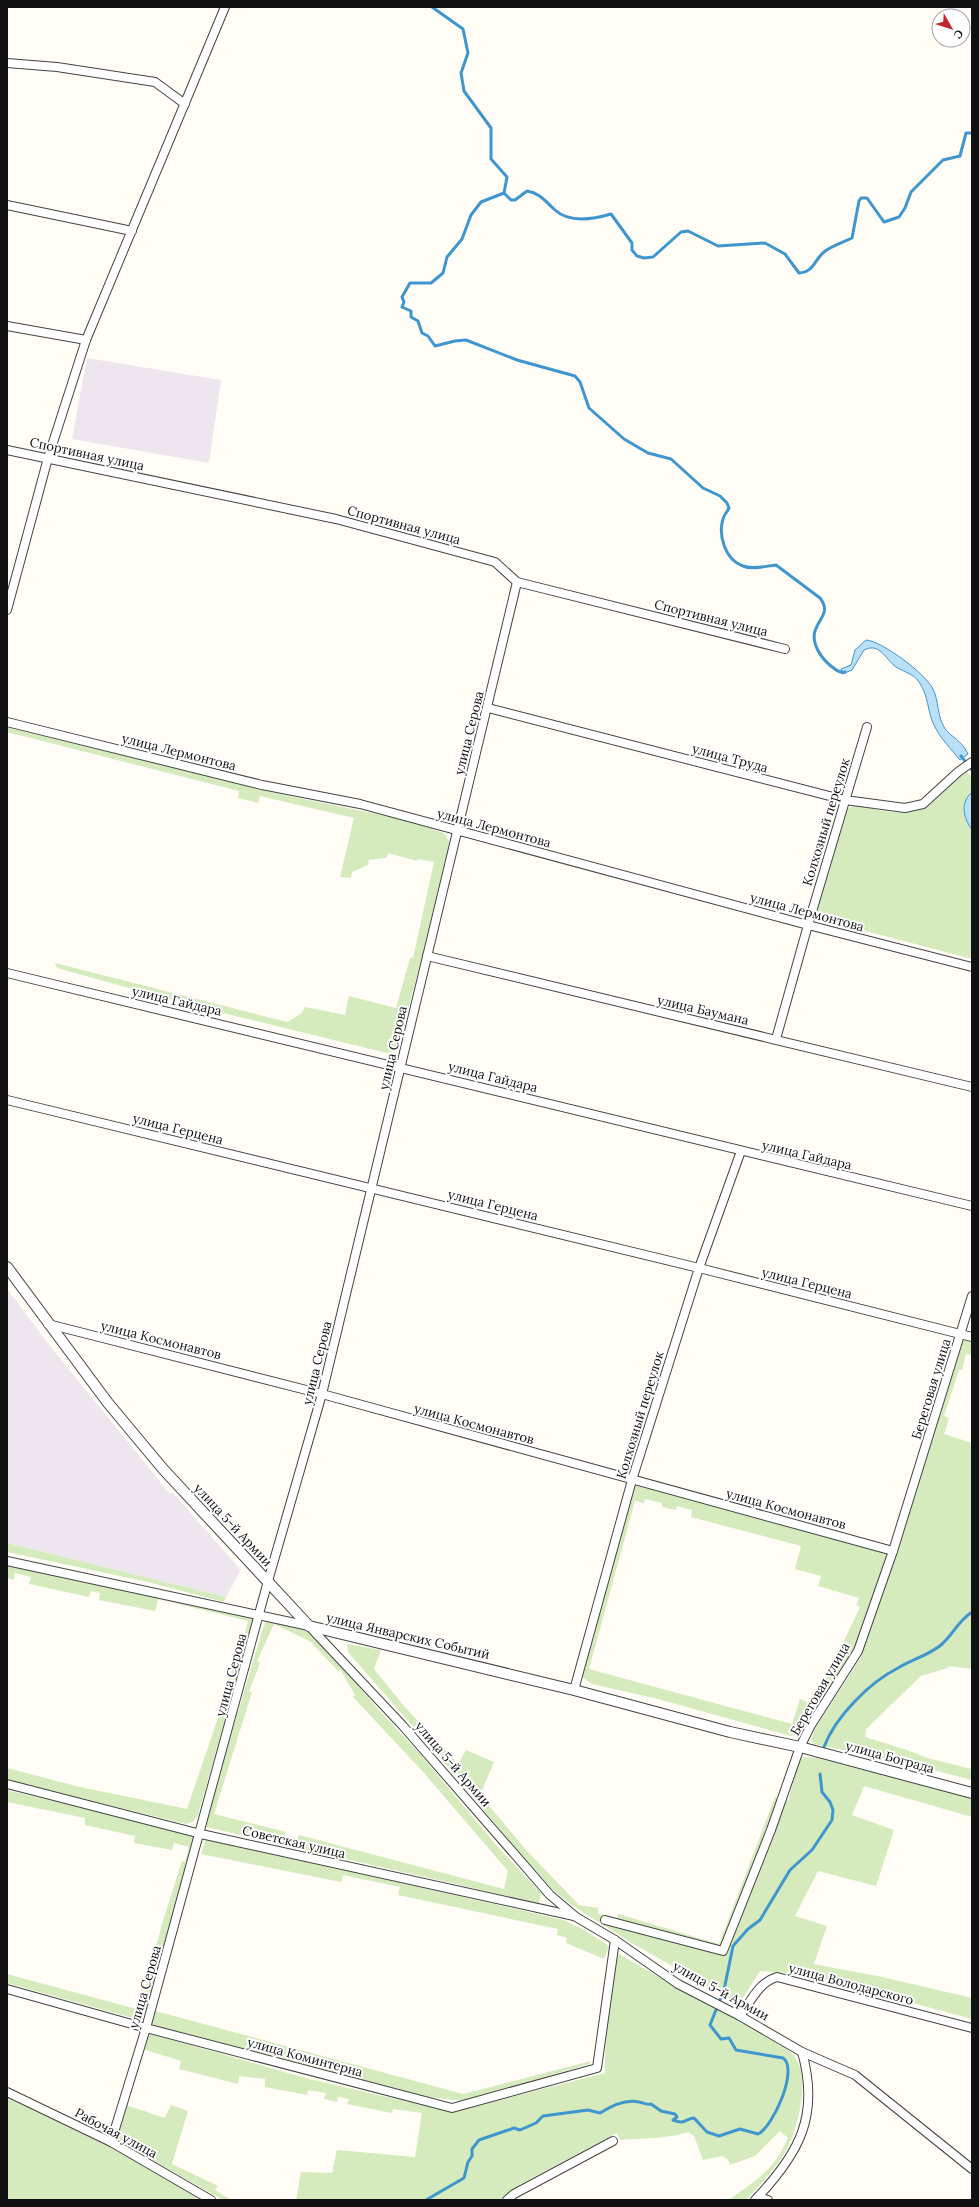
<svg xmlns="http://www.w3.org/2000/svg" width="979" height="2207" viewBox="0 0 979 2207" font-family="Lora,serif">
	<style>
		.industrial { fill: #eee6ef }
		.green { fill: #d5ebbd; fill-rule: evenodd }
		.water { fill: #b9e0f7; stroke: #3f96cf }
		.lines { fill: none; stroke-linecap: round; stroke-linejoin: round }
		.stream { stroke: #3f96cf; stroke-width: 3 }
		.minor-casing { stroke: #444; stroke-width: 10 }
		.tertiary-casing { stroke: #444; stroke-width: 12 }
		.minor { stroke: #fff; stroke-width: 8 }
		.tertiary { stroke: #fff; stroke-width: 10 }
		.labels { text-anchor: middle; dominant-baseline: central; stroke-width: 4; stroke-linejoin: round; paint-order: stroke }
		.street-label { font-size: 13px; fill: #111; stroke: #fff }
	</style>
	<rect width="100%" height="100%" fill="#fffdf5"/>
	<g class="industrial">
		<polygon points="87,358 221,380 209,463 72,439"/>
		<polygon points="7,1289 50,1346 170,1494 172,1492 241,1570 226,1597 7,1543"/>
	</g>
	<g class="green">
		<polygon points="7,725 270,792 406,820 444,833 449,841 448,849 423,953 397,1051 387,1053 190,1005 57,968 55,963 287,1022 301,1014 305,1007 345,1015 349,996 396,1008 410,958 413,958 434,862 418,859 417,861 388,853 386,858 369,860 368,865 352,872 351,878 340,877 354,818 260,796 258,803 238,798 239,791 7,732"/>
		<path d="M966 769 972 779V792L968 796 972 830V959L816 918 814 913 847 809 855 805C872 808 896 816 913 811 931 807 952 782 966 769Z"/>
		<polygon points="961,1338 972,1341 972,1355 966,1354 962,1370 959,1370 944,1416 949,1418 944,1434 972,1443 972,1669 949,1666 948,1668 921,1676 866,1729 865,1737 907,1750 927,1758 972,1769 972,1780 914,1765 814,1744 811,1740 815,1729 861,1657"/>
		<path d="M633 1484 786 1523 887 1553 858 1639 847 1663 798 1735 791 1736 658 1699 592 1684 582 1677V1671ZM645 1499 662 1503V1507L676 1510 677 1506 692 1510 691 1517 801 1546 795 1569 821 1576 818 1586 859 1598 856 1605 860 1607 814 1705 800 1699 792 1724 589 1669 635 1501 644 1503Z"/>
		<polygon points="7,1543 226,1597 224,1602 148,1582 7,1552"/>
		<polygon points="7,1564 252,1617 253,1619 198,1815 193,1822 186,1824 7,1780 7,1768 80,1787 187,1809 220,1712 236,1655 239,1655 248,1621 158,1599 155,1611 99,1600 100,1593 91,1591 89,1597 29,1584 31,1577 15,1573 14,1580 7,1578"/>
		<path d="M266 1618 299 1626 320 1641 378 1709 421 1755 497 1846 541 1893 539 1903 206 1827 205 1822ZM274 1624 311 1642 338 1671 340 1669 355 1695 353 1697 424 1773 508 1871 504 1889 299 1835 297 1840 285 1837 286 1832 214 1814 252 1692H249L260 1663 257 1661Z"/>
		<polygon points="347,1644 381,1650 374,1669 404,1706 458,1764 466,1750 494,1762 480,1795 526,1850 579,1905 598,1908 598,1914 617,1918 618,1914 719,1944 775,1797 788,1801 798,1764 804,1757 817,1758 972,1798 972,1817 864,1786 852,1815 894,1830 876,1886 818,1871 795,1916 827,1926 814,1964 882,1977 972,1998 972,2019 804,1974 760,1971 739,2004 632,1943 570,1904 551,1888 522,1856 437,1754 348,1652"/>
		<polygon points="7,1790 193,1835 195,1838 147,2010 142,2015 129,2017 7,1983 7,1974 140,2010 162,1924 182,1861 185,1862 189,1847 174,1843 172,1850 134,1843 135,1836 85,1825 85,1818 7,1802"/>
		<polygon points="206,1838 563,1920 581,1928 609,1946 604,1959 566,1943 567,1938 557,1935 558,1929 398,1895 400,1887 343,1875 341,1882 201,1854"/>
		<path d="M619 1954C645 1969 671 1984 698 1998 726 2012 774 2032 794 2056 812 2077 797 2135 783 2156 772 2172 759 2186 746 2200H729C757 2179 773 2172 788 2138L780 2131 755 2156 730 2165 728 2159 722 2156 703 2160 694 2136 688 2132C667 2139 643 2138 620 2140L617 2133 521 2184 499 2200H296L301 2172 332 2173 337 2150 415 2157 422 2113 393 2109 392 2113 347 2104 349 2099 338 2097 337 2102 324 2099 326 2093 308 2090 307 2095 265 2087V2079L239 2076 238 2084 179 2069 181 2061 143 2049 148 2033 309 2079 448 2111 464 2109 605 2073C606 2034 604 1990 619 1954Z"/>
		<polygon points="152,2010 463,2094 591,2061 589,2064 464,2101 409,2095 155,2027 151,2021"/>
		<polygon points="7,2097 100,2141 201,2200 7,2200"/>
		<polygon points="126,2105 165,2118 171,2105 188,2111 172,2164 218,2186 215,2190 231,2200 223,2200 115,2139"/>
	</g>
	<g class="water">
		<path d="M866 640C882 641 926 674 933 689 939 701 937 715 944 727 950 737 961 739 968 754L960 760C951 749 940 738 934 725 927 711 929 696 919 682 914 674 904 672 896 667 885 659 880 642 864 650L852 670 842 674 841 669 851 665 855 650Z"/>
		<path d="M972 792V830C963 817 960 803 972 792Z"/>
	</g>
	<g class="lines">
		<g class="stream">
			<polyline points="432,7 463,29 468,53 461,73 464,91 491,128 491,159 507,177 504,193"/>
			<path d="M845 672C839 673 836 670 831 666 822 659 811 644 815 631 819 618 831 612 820 598L776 565C766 566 753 570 743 566 725 560 718 535 723 519 724 515 727 512 729 508L727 503 720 496 703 488 671 459 648 453 624 439 589 408 580 382 575 376 517 360 466 340 455 341 435 346 428 336 422 333 418 321 411 317V311L402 307 404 302 402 297 410 283H431L443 273 447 257 462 239 471 215 481 202 504 193 511 200H515L527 191C540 193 546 202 555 210 570 224 594 219 611 214L632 243V250L637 256 644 258 653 257 681 232 688 231 718 246 765 243 785 254 799 273C814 272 814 260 824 252 831 246 844 242 852 238L859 201 861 198H867L884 222 899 217 905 208 911 192 943 160 960 156 966 133H972"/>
			<polyline points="961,756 972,770"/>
			<path d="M824 1747C835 1717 870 1682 898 1668 911 1660 929 1655 941 1645 953 1635 957 1622 972 1612"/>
			<path d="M426 2200 464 2178 468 2162 472 2156V2149L479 2140 514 2128 520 2130 536 2123 543 2116 588 2110 600 2113C611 2106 626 2099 639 2102 644 2103 646 2105 651 2104L661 2111 675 2114 677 2117 673 2120C686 2125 684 2119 694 2118L707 2132 719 2136 740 2129 758 2134C773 2127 799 2069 783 2058L736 2050 729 2038 721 2039 710 2025 724 1990 733 1946 748 1929 760 1920 790 1870 812 1850 832 1820 833 1810 830 1802 822 1792 820 1774"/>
		</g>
		<defs>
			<g id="minor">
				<polyline points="7,63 57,67 155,82 185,104"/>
				<polyline points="7,205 132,231"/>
				<polyline points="7,326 86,340"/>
				<polyline points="7,450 336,519 495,562 517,582 785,649"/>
				<polyline points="7,610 48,458 86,340 225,7"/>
				<polyline points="488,708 845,800 905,808 923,804 958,772 972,762"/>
				<polyline points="7,722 262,785 360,804 808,925 972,967"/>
				<polyline points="427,956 972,1087"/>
				<polyline points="7,973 972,1206"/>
				<polyline points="776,1039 808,925 867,727"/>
				<polyline points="7,1100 699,1268 972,1337"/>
				<polyline points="48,1324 322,1394 893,1551"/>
				<polyline points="7,1561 309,1626 403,1726 550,1895 576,1917 615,1940 678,1984 740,2016 802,2052 855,2075 972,2169"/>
				<polyline points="574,1690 632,1480 699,1268 741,1151"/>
				<polyline points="7,1784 201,1834 574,1916"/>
				<polyline points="605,1920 723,1951 771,1830 800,1747 811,1725 858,1651 893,1551 972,1296"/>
				<polyline points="7,1989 146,2028 452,2108 597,2068 615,1940"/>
				<path d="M740 2016C751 2001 759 1982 777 1977L972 2028"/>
				<polyline points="7,2092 111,2142 211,2200"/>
				<polyline points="111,2142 146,2028 268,1581 322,1394 517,582"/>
				<polyline points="758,2197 768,2200"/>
				<polyline points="507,2200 514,2194 613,2141"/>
				<path d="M755 2200C799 2154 820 2116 802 2052"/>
			</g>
			<polyline id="tertiary" points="7,1267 108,1403 163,1469 309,1626 574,1690 730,1732 800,1747 972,1793"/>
		</defs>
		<use href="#minor" class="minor-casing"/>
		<use href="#tertiary" class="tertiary-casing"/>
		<use href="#minor" class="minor"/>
		<use href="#tertiary" class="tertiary"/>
	</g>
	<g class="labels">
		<g class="street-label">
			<text transform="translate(87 454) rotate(12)">Спортивная улица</text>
			<text transform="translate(404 525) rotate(15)">Спортивная улица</text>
			<text transform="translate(711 618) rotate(14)">Спортивная улица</text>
			<text transform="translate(469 733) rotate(-76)">улица Серова</text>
			<text transform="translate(179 752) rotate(14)">улица Лермонтова</text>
			<text transform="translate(730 758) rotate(15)">улица Труда</text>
			<text transform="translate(826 822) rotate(-73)">Колхозный переулок</text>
			<text transform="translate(494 828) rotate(15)">улица Лермонтова</text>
			<text transform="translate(807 912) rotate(15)">улица Лермонтова</text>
			<text transform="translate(177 1001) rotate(13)">улица Гайдара</text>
			<text transform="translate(703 1010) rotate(13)">улица Баумана</text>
			<text transform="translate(393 1048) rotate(-77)">улица Серова</text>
			<text transform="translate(493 1077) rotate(14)">улица Гайдара</text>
			<text transform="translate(178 1129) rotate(14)">улица Герцена</text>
			<text transform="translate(807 1155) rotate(13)">улица Гайдара</text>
			<text transform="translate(493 1205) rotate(14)">улица Герцена</text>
			<text transform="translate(807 1283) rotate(14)">улица Герцена</text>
			<text transform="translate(161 1340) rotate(14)">улица Космонавтов</text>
			<text transform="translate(317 1363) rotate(-76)">улица Серова</text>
			<text transform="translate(931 1389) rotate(-73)">Береговая улица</text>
			<text transform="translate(640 1415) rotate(-73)">Колхозный переулок</text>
			<text transform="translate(474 1424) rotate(15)">улица Космонавтов</text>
			<text transform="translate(786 1509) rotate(15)">улица Космонавтов</text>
			<text transform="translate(233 1525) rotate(47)">улица 5-й Армии</text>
			<text transform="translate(408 1636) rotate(13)">улица Январских Событий</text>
			<text transform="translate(231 1675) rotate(-75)">улица Серова</text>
			<text transform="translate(820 1689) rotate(-60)">Береговая улица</text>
			<text transform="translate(890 1757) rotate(15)">улица Бограда</text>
			<text transform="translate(453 1764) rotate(49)">улица 5-й Армии</text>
			<text transform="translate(294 1842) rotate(13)">Советская улица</text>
			<text transform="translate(851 1984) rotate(15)">улица Володарского</text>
			<text transform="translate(145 1987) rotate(-74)">улица Серова</text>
			<text transform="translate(721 1991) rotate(29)">улица 5-й Армии</text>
			<text transform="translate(305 2057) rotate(15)">улица Коминтерна</text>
			<text transform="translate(116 2133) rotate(28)">Рабочая улица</text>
		</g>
	</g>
	<rect width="979" height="2207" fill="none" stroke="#111111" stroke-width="16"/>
	<g transform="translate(951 28) rotate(129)"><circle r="19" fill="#ffffff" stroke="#a0a0a0"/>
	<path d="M0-3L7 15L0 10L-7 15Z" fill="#c4262e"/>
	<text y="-6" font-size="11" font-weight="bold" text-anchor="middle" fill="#111111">С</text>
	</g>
</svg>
